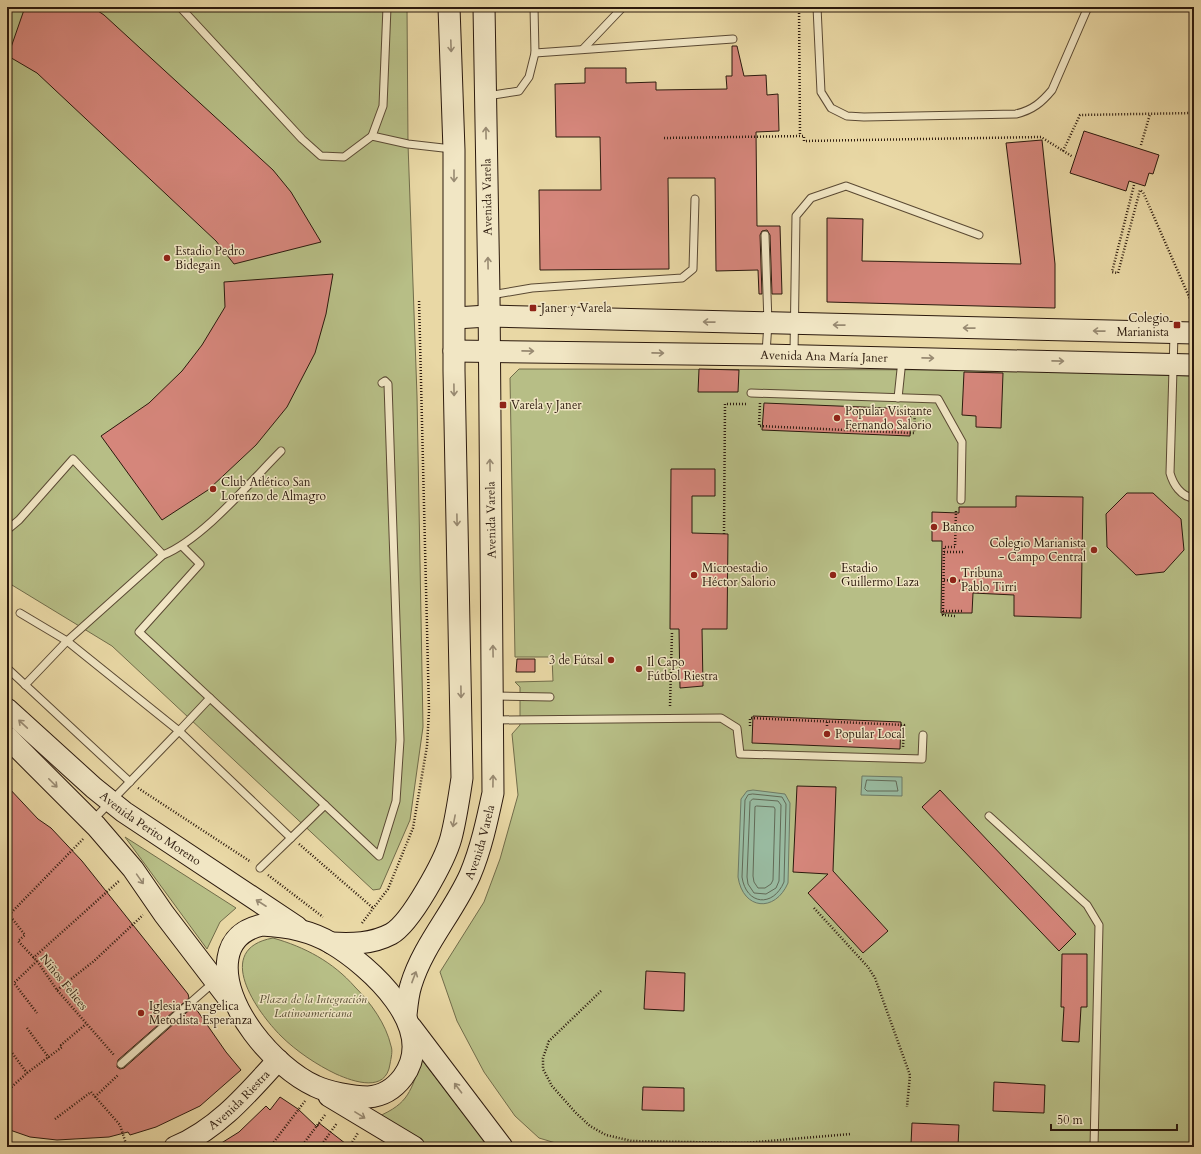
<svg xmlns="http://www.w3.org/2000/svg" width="1201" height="1154" viewBox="0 0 1201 1154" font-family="Cardo,serif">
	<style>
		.green { fill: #b7be86; stroke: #716c4a }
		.water { fill: #99bba1; stroke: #6d7a66 }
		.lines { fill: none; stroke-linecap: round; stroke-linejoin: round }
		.shore { stroke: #626a57; stroke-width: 1 }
		.building { fill: #d5867b; stroke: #2b190d }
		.lane-casing { stroke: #5a4933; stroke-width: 9 }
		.secondary-casing { stroke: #2b190d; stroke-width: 23 }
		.path { stroke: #2b190d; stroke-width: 2.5; stroke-dasharray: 1 2; stroke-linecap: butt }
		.lane { stroke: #f1e6c4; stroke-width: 7 }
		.secondary { stroke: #f1e6c4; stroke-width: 21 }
		.oneway { stroke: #988a72 }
		.poi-dot { fill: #8f2418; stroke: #f1e6c4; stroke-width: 1.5 }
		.labels { text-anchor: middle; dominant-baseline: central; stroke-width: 3; stroke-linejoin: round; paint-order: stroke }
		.street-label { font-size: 12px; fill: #2b190d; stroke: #f1e6c4 }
		.poi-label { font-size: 12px; fill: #2b190d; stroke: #f1e6c4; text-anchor: start }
		.park-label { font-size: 12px; font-style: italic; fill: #554b31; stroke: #f1e6c4 }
	</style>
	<rect width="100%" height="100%" fill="#e9d8a5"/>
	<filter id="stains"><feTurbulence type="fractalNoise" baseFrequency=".005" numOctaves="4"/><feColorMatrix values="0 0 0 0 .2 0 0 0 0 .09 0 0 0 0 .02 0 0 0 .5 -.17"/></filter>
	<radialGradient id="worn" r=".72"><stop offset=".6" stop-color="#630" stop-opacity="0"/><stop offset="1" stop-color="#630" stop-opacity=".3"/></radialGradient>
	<g class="green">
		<polygon points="7,7 407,7 408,144 417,396 423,727 410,820 380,889 373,890 112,646 7,582"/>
		<polygon points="519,369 1004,370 1194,376 1194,1147 569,1147 539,1138 515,1116 484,1072 457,1021 440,972 484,902 500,859 518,795 512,734 520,725 520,687 515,682 553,681 552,657 515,657 510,378"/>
		<polygon points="125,837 236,908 220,922 207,949"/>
		<path d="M273 938C305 947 333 962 355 987 371 1003 386 1024 391 1046 393 1051 391 1058 390 1064 386 1093 354 1082 336 1074 317 1065 296 1051 281 1036 257 1012 212 949 273 938Z"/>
		<path d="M422 1060 489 1147H428L377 1117C410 1103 410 1091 422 1060Z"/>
	</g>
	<g class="water">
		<polygon points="862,776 902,777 902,796 861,795"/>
		<path d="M753 790 785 794 790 803 788 883C775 913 743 910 738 877L741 799 747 791Z"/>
	</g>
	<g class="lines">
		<g class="shore">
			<polygon points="867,780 896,781 898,791 867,791 865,789"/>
			<path d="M753 794 782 797 786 804 784 882C773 908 746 905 742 877L745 800 748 795Z"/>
			<polygon points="753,799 778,801 781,805 779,881 776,888 766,894 754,893 748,884 747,877 750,802"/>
			<polygon points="757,806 774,807 775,809 773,880 771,884 765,888 758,888 754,882 753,876 755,807"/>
		</g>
	</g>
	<g class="building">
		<polygon points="25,7 92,7 104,15 273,170 291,192 321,242 234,264 216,241 37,73 8,56"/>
		<polygon points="732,46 737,46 744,76 766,75 767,95 778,94 779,131 756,132 757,226 780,226 782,294 772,294 770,235 767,230 762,231 760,235 762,294 759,294 758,270 716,271 715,178 668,178 669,269 540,270 539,190 601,190 600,137 556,137 555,84 585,83 585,68 626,68 626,83 656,82 656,90 727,89 726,76 732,76"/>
		<polygon points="1084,131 1159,155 1153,174 1149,173 1145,186 1129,181 1126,191 1070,173"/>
		<polygon points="1042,140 1055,264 1055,308 827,302 827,218 863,219 862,261 1021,264 1006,143"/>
		<polygon points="333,274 326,314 315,353 287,407 256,445 208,490 162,520 101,436 149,403 182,371 202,345 225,307 224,282"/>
		<polygon points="699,369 739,370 738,392 698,392"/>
		<polygon points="964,372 1003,373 1001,428 976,427 976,416 962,415"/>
		<polygon points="764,403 911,409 910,436 762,430"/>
		<polygon points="671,469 715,469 715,496 692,496 692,533 728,534 727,629 702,629 703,686 680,688 679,629 670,629"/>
		<polygon points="1127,493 1153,493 1181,519 1184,550 1164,572 1136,575 1107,547 1106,514"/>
		<polygon points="1016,496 1083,497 1081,618 1014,616 1014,595 973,593 972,613 941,613 942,541 932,541 932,512 959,513 959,507 1016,507"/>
		<polygon points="517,659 535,659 535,672 516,672"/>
		<polygon points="753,716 901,722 900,749 752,743"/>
		<polygon points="7,786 38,819 51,828 82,861 188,994 189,998 118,1060 117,1067 120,1069 124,1068 194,1006 226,1052 241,1070 200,1106 156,1127 130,1135 128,1132 109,1137 57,1140 30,1137 7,1129"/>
		<polygon points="797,786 836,787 833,871 888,931 863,953 808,893 828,874 793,872"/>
		<polygon points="940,790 1076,934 1059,951 922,807"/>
		<polygon points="1062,954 1087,954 1087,1007 1081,1007 1079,1042 1062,1041 1064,1007 1061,1007"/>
		<polygon points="646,971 685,973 684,1011 644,1009"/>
		<polygon points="994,1082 1045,1085 1044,1113 993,1111"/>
		<polygon points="643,1087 684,1088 684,1111 642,1110"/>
		<polygon points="280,1097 298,1109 317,1127 319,1123 350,1147 215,1147 239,1132 266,1106 270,1110"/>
		<polygon points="912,1123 959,1125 958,1146 911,1144"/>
	</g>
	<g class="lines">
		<defs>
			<g id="lane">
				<polyline points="180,7 302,139 321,156 344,157 372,136 383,106 387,7"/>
				<path d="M817 7 821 92 831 108 847 116 864 117 1016 114C1033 110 1042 102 1052 90L1088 7"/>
				<polyline points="583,49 623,7"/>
				<polyline points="535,53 733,39"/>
				<polyline points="487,96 519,91 529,77 535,53 534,7"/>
				<polyline points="372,136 408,144 452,149"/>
				<polyline points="765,235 768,323 766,353"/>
				<polyline points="491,295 532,288 682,278 693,269 695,199"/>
				<path d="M1174 334 1170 473C1173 484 1181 497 1194 498"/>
				<polyline points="794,353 796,216 811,198 846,186 979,235"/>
				<polyline points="751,393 938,399 962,442 961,500"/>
				<polyline points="898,398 902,360"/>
				<polyline points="7,530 19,520 73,459 163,555"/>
				<polyline points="182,546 200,564 139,632 325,805"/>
				<polyline points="20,613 67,641 179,731 210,698"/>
				<polyline points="7,668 130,782"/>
				<path d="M25 685 67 641 163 555C203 539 250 482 281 451"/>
				<polyline points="494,696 550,697"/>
				<polyline points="494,720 721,718 737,728 740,754 922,759 923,735"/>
				<polyline points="989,816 1087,905 1099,925 1094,1147"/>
				<polyline points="93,820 179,731 291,838 325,805 379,856 396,801 400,740 388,384 385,381 382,383"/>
				<polyline points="260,868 291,838"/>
				<polyline points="121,1064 214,982"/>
			</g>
			<g id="secondary">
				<polyline points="455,318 488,316 1194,333"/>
				<path id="s1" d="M454 351 765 355 1194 365"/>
				<path id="s2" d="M7 709 94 788 124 812 297 927"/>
				<polyline points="7,737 96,826 133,869 164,914 229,999"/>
				<path d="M262 925C285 926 311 931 331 943 370 966 439 1028 403 1077 394 1089 383 1096 368 1097 354 1097 327 1092 315 1086 274 1067 220 1005 228 958 231 939 244 929 262 925Z"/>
				<path d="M331 943C352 944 372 944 391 934 411 923 445 860 451 838 456 819 459 798 462 778L454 371V150L449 7"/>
				<path id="s3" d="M406 1015C407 1005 408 994 411 985 423 945 453 913 470 875 481 849 487 821 493 793L489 295 484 7"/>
				<polyline points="411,1027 502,1147"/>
				<polyline points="329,1096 414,1147"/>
				<path id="s4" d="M175 1147C218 1129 248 1093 278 1060"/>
			</g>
		</defs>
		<use href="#lane" class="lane-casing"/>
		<use href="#secondary" class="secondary-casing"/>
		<g class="path">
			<polyline points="799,7 800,136"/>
			<polyline points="664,138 804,136 804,141 1041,137 1073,157"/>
			<polyline points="1141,145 1150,114"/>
			<polyline points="1063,151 1080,115 1194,113"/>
			<polyline points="1134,185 1112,272 1118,273 1140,190 1143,192 1194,308"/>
			<polyline points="760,403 759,426 910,433 914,433 915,409"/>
			<polyline points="724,534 725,404 746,404"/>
			<polyline points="944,552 964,552"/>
			<polyline points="944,580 964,581"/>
			<polyline points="943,611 963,611"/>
			<polyline points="955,616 943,615 943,611 944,547 955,547 956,511"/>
			<polyline points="670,706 672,632"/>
			<polyline points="750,726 750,718 904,725 903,747"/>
			<polyline points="827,726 827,721"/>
			<polyline points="7,774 12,768"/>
			<polyline points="138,788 251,862"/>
			<polyline points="299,844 373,908"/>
			<polyline points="268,875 323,917"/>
			<polyline points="814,908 868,967 875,978 910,1075 907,1107"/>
			<polyline points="7,912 25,935 18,941 37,961 57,990 114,1055"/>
			<polyline points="7,917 83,839"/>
			<polyline points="362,923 388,889 413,828 427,746 429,711 419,299"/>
			<polyline points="33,958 119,881"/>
			<polyline points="37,961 14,983 37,1013"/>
			<polyline points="57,990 94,961 143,915"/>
			<polyline points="601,991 549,1041 543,1058 543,1069 552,1086 575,1112 590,1126 606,1135 632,1141 744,1143 851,1134"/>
			<polyline points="27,1028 49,1058"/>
			<polyline points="7,1046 27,1073"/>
			<polyline points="7,1091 27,1073 62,1047 61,1045 86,1024"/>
			<polyline points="95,1097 118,1075"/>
			<polyline points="55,1119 91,1092 120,1125 127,1147"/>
			<polyline points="270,1147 305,1101"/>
			<polyline points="301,1147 325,1115"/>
			<polyline points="320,1147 337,1123"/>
			<polyline points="349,1147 358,1133"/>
		</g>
		<use href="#lane" class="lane"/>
		<use href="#secondary" class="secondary"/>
	</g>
	<defs><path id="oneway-shaft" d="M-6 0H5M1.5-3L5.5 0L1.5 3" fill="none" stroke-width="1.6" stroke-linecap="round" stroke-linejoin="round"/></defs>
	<g class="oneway">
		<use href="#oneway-shaft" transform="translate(451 46) rotate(88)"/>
		<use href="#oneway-shaft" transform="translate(486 133) rotate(-91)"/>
		<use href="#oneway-shaft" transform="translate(454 176) rotate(90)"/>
		<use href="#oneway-shaft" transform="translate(488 263) rotate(-91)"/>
		<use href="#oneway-shaft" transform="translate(709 322) rotate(-179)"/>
		<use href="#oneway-shaft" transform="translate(839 325) rotate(-179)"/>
		<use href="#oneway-shaft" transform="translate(969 328) rotate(-179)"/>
		<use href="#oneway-shaft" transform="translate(1099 331) rotate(-179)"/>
		<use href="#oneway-shaft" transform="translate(528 351) rotate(1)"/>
		<use href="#oneway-shaft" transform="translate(658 353) rotate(1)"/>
		<use href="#oneway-shaft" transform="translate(928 358) rotate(1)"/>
		<use href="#oneway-shaft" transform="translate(1058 361) rotate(1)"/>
		<use href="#oneway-shaft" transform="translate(454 390) rotate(89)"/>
		<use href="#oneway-shaft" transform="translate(490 465) rotate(-91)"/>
		<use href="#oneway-shaft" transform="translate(457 520) rotate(89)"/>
		<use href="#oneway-shaft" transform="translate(493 651) rotate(-91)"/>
		<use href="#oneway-shaft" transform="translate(461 692) rotate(89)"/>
		<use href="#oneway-shaft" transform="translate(23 724) rotate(-137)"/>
		<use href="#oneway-shaft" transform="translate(493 781) rotate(-89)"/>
		<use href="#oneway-shaft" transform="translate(53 783) rotate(45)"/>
		<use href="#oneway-shaft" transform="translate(454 821) rotate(101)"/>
		<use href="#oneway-shaft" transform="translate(140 879) rotate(55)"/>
		<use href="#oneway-shaft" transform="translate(261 903) rotate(-147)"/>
		<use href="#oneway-shaft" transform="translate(414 977) rotate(-69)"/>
		<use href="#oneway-shaft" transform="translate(458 1088) rotate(-127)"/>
		<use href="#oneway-shaft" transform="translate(360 1115) rotate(32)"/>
	</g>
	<g class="poi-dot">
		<circle cx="167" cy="258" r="4"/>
		<rect x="529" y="304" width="8" height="8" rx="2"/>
		<rect x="1173" y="321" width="8" height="8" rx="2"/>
		<rect x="499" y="401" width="8" height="8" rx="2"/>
		<circle cx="837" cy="418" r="4"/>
		<circle cx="213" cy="489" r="4"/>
		<circle cx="934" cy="527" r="4"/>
		<circle cx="1094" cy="550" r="4"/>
		<circle cx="694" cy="575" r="4"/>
		<circle cx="833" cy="575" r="4"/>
		<circle cx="953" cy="580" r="4"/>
		<circle cx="611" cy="660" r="4"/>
		<circle cx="639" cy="669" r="4"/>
		<circle cx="827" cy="734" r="4"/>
		<circle cx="141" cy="1013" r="4"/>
	</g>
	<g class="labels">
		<g class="street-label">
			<text transform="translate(487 197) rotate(-91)">Avenida Varela</text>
			<text stroke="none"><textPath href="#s1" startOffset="370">Avenida Ana María Janer</textPath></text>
			<text transform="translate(491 520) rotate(-91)">Avenida Varela</text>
			<text stroke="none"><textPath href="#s2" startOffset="187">Avenida Perito Moreno</textPath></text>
			<text stroke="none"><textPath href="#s3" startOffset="190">Avenida Varela</textPath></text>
			<text transform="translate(64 982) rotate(51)">Niños Felices</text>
			<text stroke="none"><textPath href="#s4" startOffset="80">Avenida Riestra</textPath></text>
		</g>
		<g class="poi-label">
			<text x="175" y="251">Estadio Pedro<tspan x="175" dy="14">Bidegain</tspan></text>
			<text x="541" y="308">Janer y Varela</text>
			<text x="1169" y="318" text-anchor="end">Colegio<tspan x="1169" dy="14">Marianista</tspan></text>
			<text x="511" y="405">Varela y Janer</text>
			<text x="845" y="411">Popular Visitante<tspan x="845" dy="14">Fernando Salorio</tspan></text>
			<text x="221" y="482">Club Atlético San<tspan x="221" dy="14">Lorenzo de Almagro</tspan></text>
			<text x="942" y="527">Banco</text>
			<text x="1086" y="543" text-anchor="end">Colegio Marianista<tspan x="1086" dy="14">- Campo Central</tspan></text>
			<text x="702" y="568">Microestadio<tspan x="702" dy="14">Héctor Salorio</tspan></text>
			<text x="841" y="568">Estadio<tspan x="841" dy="14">Guillermo Laza</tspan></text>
			<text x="961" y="573">Tribuna<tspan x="961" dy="14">Pablo Tirri</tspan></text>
			<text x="603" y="660" text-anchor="end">3 de Fútsal</text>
			<text x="647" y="662">Il Capo<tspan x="647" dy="14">Fútbol Riestra</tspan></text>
			<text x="835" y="734">Popular Local</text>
			<text x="149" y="1006">Iglesia Evangelica<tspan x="149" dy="14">Metodista Esperanza</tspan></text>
		</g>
		<g class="park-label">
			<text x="313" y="999">Plaza de la Integración<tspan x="313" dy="14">Latinoamericana</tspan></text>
		</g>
	</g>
	<rect width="1201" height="1154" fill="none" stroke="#e9d8a5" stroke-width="24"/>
	<rect x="8" y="8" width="1185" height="1138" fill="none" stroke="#2b190d" stroke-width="2"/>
	<rect x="12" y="12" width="1177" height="1130" fill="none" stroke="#2b190d"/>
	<path d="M1051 1124v6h126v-6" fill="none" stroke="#2b190d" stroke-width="2"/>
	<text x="1057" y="1124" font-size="12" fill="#2b190d" stroke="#f1e6c4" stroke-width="3" paint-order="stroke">50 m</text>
	<rect width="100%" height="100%" filter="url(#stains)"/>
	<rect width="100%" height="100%" fill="url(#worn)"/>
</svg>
